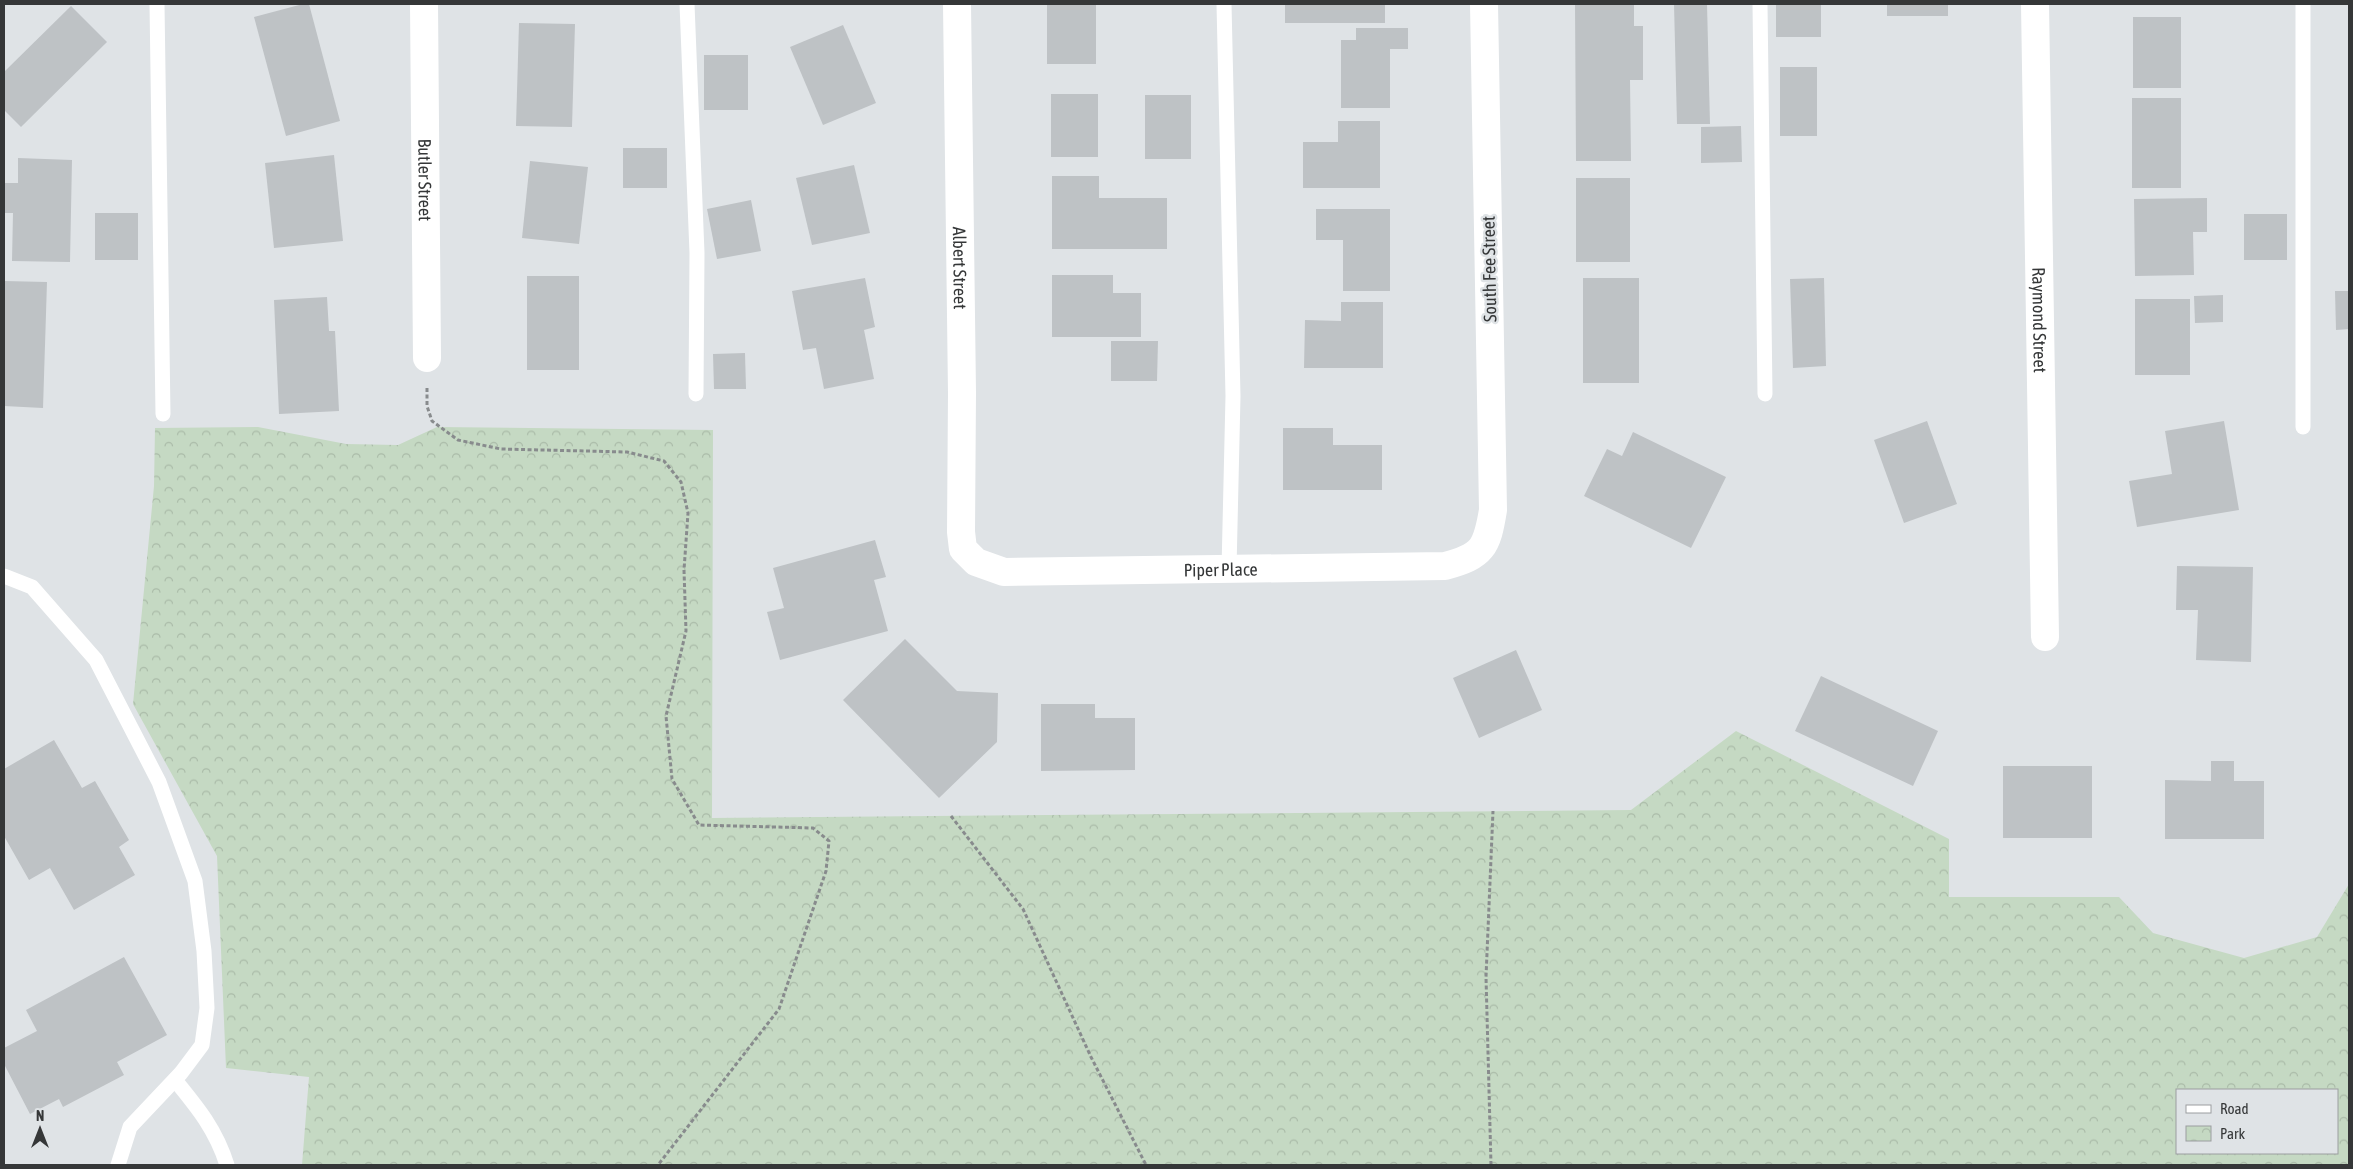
<svg xmlns="http://www.w3.org/2000/svg" width="2353" height="1169" viewBox="0 0 2353 1169" font-family="'Asap Condensed',sans-serif">
	<style>
		.park { fill: url(#park-crowns); fill-rule: evenodd }
		.building { fill: #bec2c5 }
		.lines { fill: none; stroke-linecap: round; stroke-linejoin: round }
		.path { stroke: #888b8d; stroke-width: 3; stroke-dasharray: 4 2.5; stroke-linecap: butt }
		.service { stroke: #fff; stroke-width: 15 }
		.minor { stroke: #fff; stroke-width: 28 }
		.labels { text-anchor: middle; dominant-baseline: central; stroke-width: 5; stroke-linejoin: round; paint-order: stroke }
		.street-label { font-size: 18px; fill: #353738; stroke: #dfe3e6 }
	</style>
	<defs>
		<pattern id="park-crowns" width="20" height="18" patternUnits="userSpaceOnUse" patternTransform="scale(1.25)"><rect width="20" height="18" fill="#c5d9c3"/><path d="M2 6a3 3 0 1 1 6 0M12 15a3 3 0 1 1 6 0" fill="none" stroke="#aabba8"/></pattern>
	</defs>
	<rect width="100%" height="100%" fill="#dfe3e6"/>
	<path class="park" d="M258 427 346 444 398 445 437 427 713 430 712 818 1631 810 1736 731 1949 839V897H2119L2153 933 2244 958 2317 937 2349 884V1165H302L309 1077 226 1068 217 856 133 704 154 486 155 428ZM2177 1090H2337V1153H2177Z"/>
	<g class="building">
		<polygon points="303,4 309,4 340,121 286,136 254,17"/>
		<rect x="1047" y="4" width="49" height="60"/>
		<rect x="1285" y="4" width="100" height="19"/>
		<polygon points="1575,4 1634,4 1634,26 1643,26 1643,80 1630,80 1631,161 1576,161"/>
		<polygon points="1674,4 1707,4 1710,124 1677,124"/>
		<rect x="1776" y="4" width="45" height="33"/>
		<rect x="1887" y="4" width="61" height="12"/>
		<polygon points="71,6 107,42 21,127 4,110 4,72"/>
		<rect x="2133" y="17" width="48" height="71"/>
		<polygon points="519,23 575,24 572,127 516,126"/>
		<polygon points="843,25 876,103 823,125 790,47"/>
		<polygon points="1356,28 1408,28 1408,49 1390,49 1390,108 1341,108 1341,40 1356,40"/>
		<rect x="704" y="55" width="44" height="55"/>
		<rect x="1780" y="67" width="37" height="69"/>
		<rect x="1051" y="94" width="47" height="63"/>
		<rect x="1145" y="95" width="46" height="64"/>
		<rect x="2132" y="98" width="49" height="90"/>
		<polygon points="1338,121 1380,121 1380,188 1303,188 1303,142 1338,142"/>
		<polygon points="1741,126 1742,162 1701,163 1701,127"/>
		<rect x="623" y="148" width="44" height="40"/>
		<polygon points="334,155 343,241 274,248 265,163"/>
		<polygon points="18,158 72,160 70,262 12,261 13,213 4,213 4,183 18,183"/>
		<polygon points="530,161 588,167 579,244 522,238"/>
		<polygon points="854,165 870,233 812,245 796,178"/>
		<polygon points="1052,176 1099,176 1099,198 1167,198 1167,249 1052,249"/>
		<rect x="1576" y="178" width="54" height="84"/>
		<polygon points="2207,198 2207,232 2193,232 2194,275 2135,276 2134,199"/>
		<polygon points="751,200 761,251 717,259 707,209"/>
		<polygon points="1316,209 1390,209 1390,291 1343,291 1343,240 1316,240"/>
		<rect x="95" y="213" width="43" height="47"/>
		<rect x="2244" y="214" width="43" height="46"/>
		<polygon points="1052,275 1113,275 1113,293 1141,293 1141,337 1052,337"/>
		<rect x="527" y="276" width="52" height="94"/>
		<polygon points="865,278 875,327 864,330 874,379 824,389 816,348 803,350 792,291"/>
		<rect x="1583" y="278" width="56" height="105"/>
		<polygon points="1824,278 1826,366 1793,368 1790,279"/>
		<polygon points="4,281 47,282 43,408 4,406"/>
		<polygon points="2335,291 2349,291 2349,329 2336,330"/>
		<polygon points="2223,295 2223,322 2195,323 2194,296"/>
		<polygon points="327,297 329,331 335,331 339,411 279,414 274,300"/>
		<rect x="2135" y="299" width="55" height="76"/>
		<polygon points="1341,302 1383,302 1383,368 1304,368 1305,320 1341,321"/>
		<polygon points="1111,341 1158,341 1157,381 1111,381"/>
		<polygon points="745,353 746,389 714,389 713,354"/>
		<polygon points="1927,421 1957,504 1904,523 1874,440"/>
		<polygon points="2224,421 2239,510 2137,527 2129,481 2172,474 2165,431"/>
		<polygon points="1283,428 1333,428 1333,445 1382,445 1382,490 1283,490"/>
		<polygon points="1633,432 1726,477 1691,548 1584,496 1607,449 1622,456"/>
		<polygon points="875,540 886,577 874,580 888,631 780,660 767,612 784,608 773,568"/>
		<polygon points="2177,566 2253,567 2251,662 2196,660 2198,610 2176,610"/>
		<polygon points="905,639 957,691 998,693 997,742 939,798 843,700"/>
		<polygon points="1516,650 1542,710 1479,738 1453,678"/>
		<polygon points="1821,676 1938,731 1913,786 1795,731"/>
		<polygon points="1041,704 1095,704 1095,718 1135,718 1135,770 1041,771"/>
		<polygon points="54,740 82,788 95,781 129,840 119,847 135,875 74,910 50,868 29,880 4,836 4,769"/>
		<polygon points="2211,761 2234,761 2234,781 2264,781 2264,839 2165,839 2165,780 2211,781"/>
		<rect x="2003" y="766" width="89" height="72"/>
		<polygon points="124,957 167,1035 117,1062 124,1075 63,1107 59,1099 30,1114 4,1064 4,1048 37,1031 26,1010"/>
	</g>
	<g class="lines">
		<g class="path">
			<polyline points="427,388 427,406 432,421 458,440 501,449 627,452 664,461 681,482 688,513 684,570 686,631 666,716 672,779 699,825 813,828 829,841 826,871 779,1009 658,1165"/>
			<polyline points="951,816 1023,909 1091,1057 1146,1165"/>
			<polyline points="1491,1165 1486,977 1493,811"/>
		</g>
		<g class="service">
			<polyline points="157,4 163,414"/>
			<polyline points="687,4 697,253 696,394"/>
			<polyline points="1224,4 1233,396 1229,569"/>
			<polyline points="1760,4 1765,394"/>
			<polyline points="2303,427 2303,4"/>
			<polyline points="4,576 32,587 96,660 159,782 195,881 204,951 207,1008 202,1045 181,1073 130,1127 118,1165"/>
			<path d="M175 1080C198 1108 216 1130 227 1165"/>
		</g>
		<g class="minor">
			<path id="s1" d="M424 4 427 358"/>
			<path id="s2" d="M957 4 962 393 961 532 963 549 976 562 1004 572 1445 566C1483 556 1487 547 1493 510L1484 4"/>
			<path id="s3" d="M2035 4 2045 637"/>
		</g>
	</g>
	<g class="labels">
		<g class="street-label">
			<text stroke="none"><textPath href="#s1" startOffset="176">Butler Street</textPath></text>
			<text stroke="none"><textPath href="#s2" startOffset="264">Albert Street</textPath></text>
			<text transform="translate(1489 269) rotate(-91)">South Fee Street</text>
			<text stroke="none"><textPath href="#s3" startOffset="316">Raymond Street</textPath></text>
			<text stroke="none"><textPath href="#s2" startOffset="810">Piper Place</textPath></text>
		</g>
	</g>
	<rect width="2353" height="1169" fill="none" stroke="#353738" stroke-width="10"/>
	<rect x="2176" y="1089" width="162" height="65" fill="#dfe3e6" stroke="#9b9ea0"/>
	<rect x="2186" y="1105" width="25" height="8" fill="#ffffff" stroke="#9b9ea0"/>
	<text x="2220" y="1114" font-size="15" fill="#353738">Road</text>
	<rect x="2186" y="1126" width="25" height="15" fill="url(#park-crowns)" stroke="#9b9ea0"/>
	<text x="2220" y="1139" font-size="15" fill="#353738">Park</text>
	<g transform="translate(40 1129)" stroke="#dfe3e6" stroke-width="4" paint-order="stroke">
	<path d="M0-4L9 19L0 12L-9 19Z" fill="#353738"/>
	<text y="-8" font-size="14" font-weight="bold" text-anchor="middle" fill="#353738">N</text>
	</g>
</svg>
